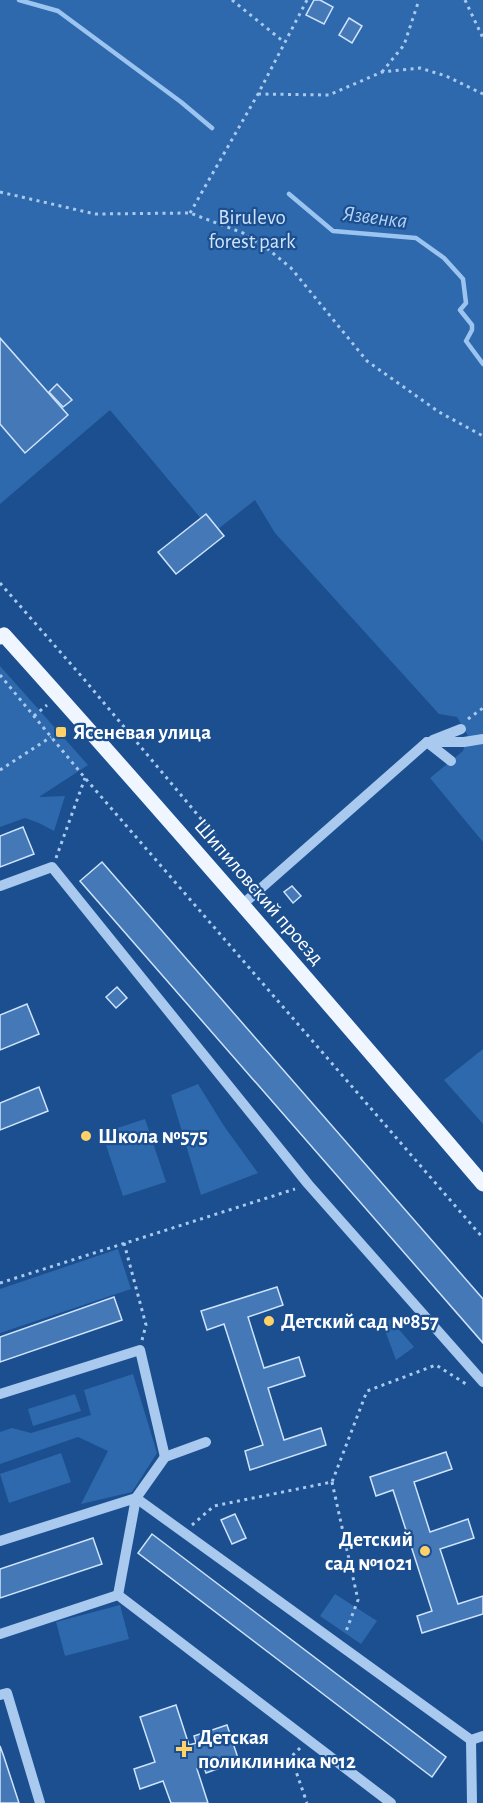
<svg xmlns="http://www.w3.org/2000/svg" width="483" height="1803" viewBox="0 0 483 1803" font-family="'Alegreya Sans',sans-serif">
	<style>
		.green { fill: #2e69ad }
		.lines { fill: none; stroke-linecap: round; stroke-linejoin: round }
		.stream { stroke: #9cc4f0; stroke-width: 4.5 }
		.building { fill: #4478b7; stroke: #cfe3fa; stroke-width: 1.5 }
		.path { stroke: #a9c9ee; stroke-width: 3; stroke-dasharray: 3 4.5; stroke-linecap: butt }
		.minor { stroke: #a9c9ee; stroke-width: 10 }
		.major { stroke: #f0f6ff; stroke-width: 15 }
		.poi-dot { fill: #ffd166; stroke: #1b4f8f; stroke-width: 2 }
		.labels { text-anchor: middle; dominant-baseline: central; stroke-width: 4.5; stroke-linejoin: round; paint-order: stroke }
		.park-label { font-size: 21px; fill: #cfe3fa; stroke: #1b4f8f }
		.poi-label { font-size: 21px; font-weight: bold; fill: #fff; stroke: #1b4f8f; text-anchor: start }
		.street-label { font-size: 21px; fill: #fff; stroke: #1b4f8f }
		.water-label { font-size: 22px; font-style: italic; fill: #b5d3f5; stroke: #1b4f8f }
	</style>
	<rect width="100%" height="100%" fill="#1b4f8f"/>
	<g class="green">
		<polygon points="0,0 483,0 483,842 430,778 463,751 468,736 457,717 439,714 275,533 255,500 213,533 110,410 0,504"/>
		<polygon points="0,666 88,765 39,797 65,796 54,831 39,823 25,818 0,827"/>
		<polygon points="483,1049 483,1124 444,1080"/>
		<polygon points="198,1084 224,1126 258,1173 201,1195 171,1095"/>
		<polygon points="145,1119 166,1182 123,1196 102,1133"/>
		<polygon points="118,1249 131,1289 0,1333 0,1289"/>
		<polygon points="390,1319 414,1347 396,1360 383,1325"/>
		<polygon points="133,1374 157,1453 132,1492 81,1504 108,1451 78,1437 0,1464 0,1432 12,1428 31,1433 91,1415 84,1390"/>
		<polygon points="75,1394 81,1411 33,1426 28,1409"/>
		<polygon points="61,1453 71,1482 9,1503 0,1474"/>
		<polygon points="335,1594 377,1621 361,1644 320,1616"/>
		<polygon points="120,1605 129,1639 65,1656 56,1622"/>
	</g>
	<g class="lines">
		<g class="stream">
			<polyline points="19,0 58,11 181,102 212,128"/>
			<polyline points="289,194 333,231 416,238 444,258 463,279 466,303 460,310 472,325 472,330 466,341 483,364"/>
		</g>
	</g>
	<g class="building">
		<polygon points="314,0 320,0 333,7 324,24 306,15"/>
		<polygon points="349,18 362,26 352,43 339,35"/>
		<polygon points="0,338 68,415 25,453 0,424"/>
		<polygon points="57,384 72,400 63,407 49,392"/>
		<polygon points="206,514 224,536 176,574 158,552"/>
		<polygon points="23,827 34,854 0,867 0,836"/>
		<polygon points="102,862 483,1299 483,1343 80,881"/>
		<polygon points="292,886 301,896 293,903 284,892"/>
		<polygon points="117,987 127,998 116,1008 106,997"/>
		<polygon points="27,1004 39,1034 0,1050 0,1015"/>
		<polygon points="39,1087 48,1111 0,1130 0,1103"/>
		<polygon points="277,1287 283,1305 248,1317 264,1368 299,1357 305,1376 268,1388 284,1440 321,1428 326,1445 250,1470 245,1451 263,1445 224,1324 207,1330 201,1311"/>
		<polygon points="114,1297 122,1320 0,1362 0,1337"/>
		<polygon points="446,1452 452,1469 414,1482 430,1532 468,1519 474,1538 440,1549 458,1604 483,1596 483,1614 422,1633 417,1616 432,1611 393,1490 376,1496 370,1477"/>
		<polygon points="235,1514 246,1538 232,1544 221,1520"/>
		<polygon points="152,1534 446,1757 432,1777 138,1553"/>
		<polygon points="93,1538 102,1564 0,1598 0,1569"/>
		<polygon points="176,1705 189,1745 196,1743 194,1736 227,1725 239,1761 206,1773 204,1767 197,1769 208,1803 171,1803 163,1781 140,1789 134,1769 155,1762 140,1717"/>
		<polygon points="0,1746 4,1757 19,1803 0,1803"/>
	</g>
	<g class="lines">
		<g class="path">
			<polyline points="232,0 284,42"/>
			<polyline points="465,0 483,38"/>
			<polyline points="382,72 404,45 419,0"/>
			<polyline points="258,94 329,95 382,72 420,68 446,76 483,94"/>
			<polyline points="0,192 95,214 190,213 243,233 269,250 291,268 367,361 439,412 483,436"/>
			<polyline points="190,213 258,94 307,0"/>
			<polyline points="0,583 83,678 253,881"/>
			<polyline points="0,675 85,778 483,1238"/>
			<polyline points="34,716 47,705"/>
			<polyline points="468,719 483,708"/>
			<polyline points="0,770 51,737"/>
			<polyline points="56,858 85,778"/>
			<polyline points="124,1243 146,1325 142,1340"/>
			<polyline points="0,1283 295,1189"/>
			<polyline points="332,1482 358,1600 345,1634"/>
			<polyline points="192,1525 214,1506 332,1482 367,1391 436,1365 466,1384"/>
			<polyline points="300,1748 291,1757 307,1803"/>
		</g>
		<g class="minor">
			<polyline points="433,740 461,729"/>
			<polyline points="427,742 451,761"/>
			<polyline points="0,886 52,867 308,1184 483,1382"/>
			<polyline points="243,904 427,742 464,742 483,739"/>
			<polyline points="0,1394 140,1350 165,1457"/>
			<polyline points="0,1541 136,1498 471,1740 483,1736"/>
			<polyline points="118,1595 136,1498 165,1457 206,1442"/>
			<polyline points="0,1634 118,1595 391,1803"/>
			<polyline points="0,1695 7,1693 40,1803"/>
			<polyline points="471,1740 472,1803"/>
		</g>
		<path class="major" d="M0 637 4 635C166 815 325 999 483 1184"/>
	</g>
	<g class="poi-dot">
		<rect x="55" y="726" width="12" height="12" rx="3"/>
		<circle cx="86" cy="1136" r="6"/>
		<circle cx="269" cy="1321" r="6"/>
		<circle cx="425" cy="1551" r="6"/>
		<path d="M181 1740h6v6h6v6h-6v6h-6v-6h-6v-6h6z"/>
	</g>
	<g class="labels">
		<g class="park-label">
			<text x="252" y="217">Birulevo<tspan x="252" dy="24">forest park</tspan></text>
		</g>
		<g class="poi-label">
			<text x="73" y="732">Ясеневая улица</text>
			<text x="98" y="1136">Школа №575</text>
			<text x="281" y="1321">Детский сад №857</text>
			<text x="413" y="1539" text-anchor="end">Детский<tspan x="413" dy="24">сад №1021</tspan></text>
			<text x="198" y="1737">Детская<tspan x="198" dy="24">поликлиника №12</tspan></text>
		</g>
		<g class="street-label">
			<text transform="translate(259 892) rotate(49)">Шипиловский проезд</text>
		</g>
		<g class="water-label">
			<text transform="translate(375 217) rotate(7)">Язвенка</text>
		</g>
	</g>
</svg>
